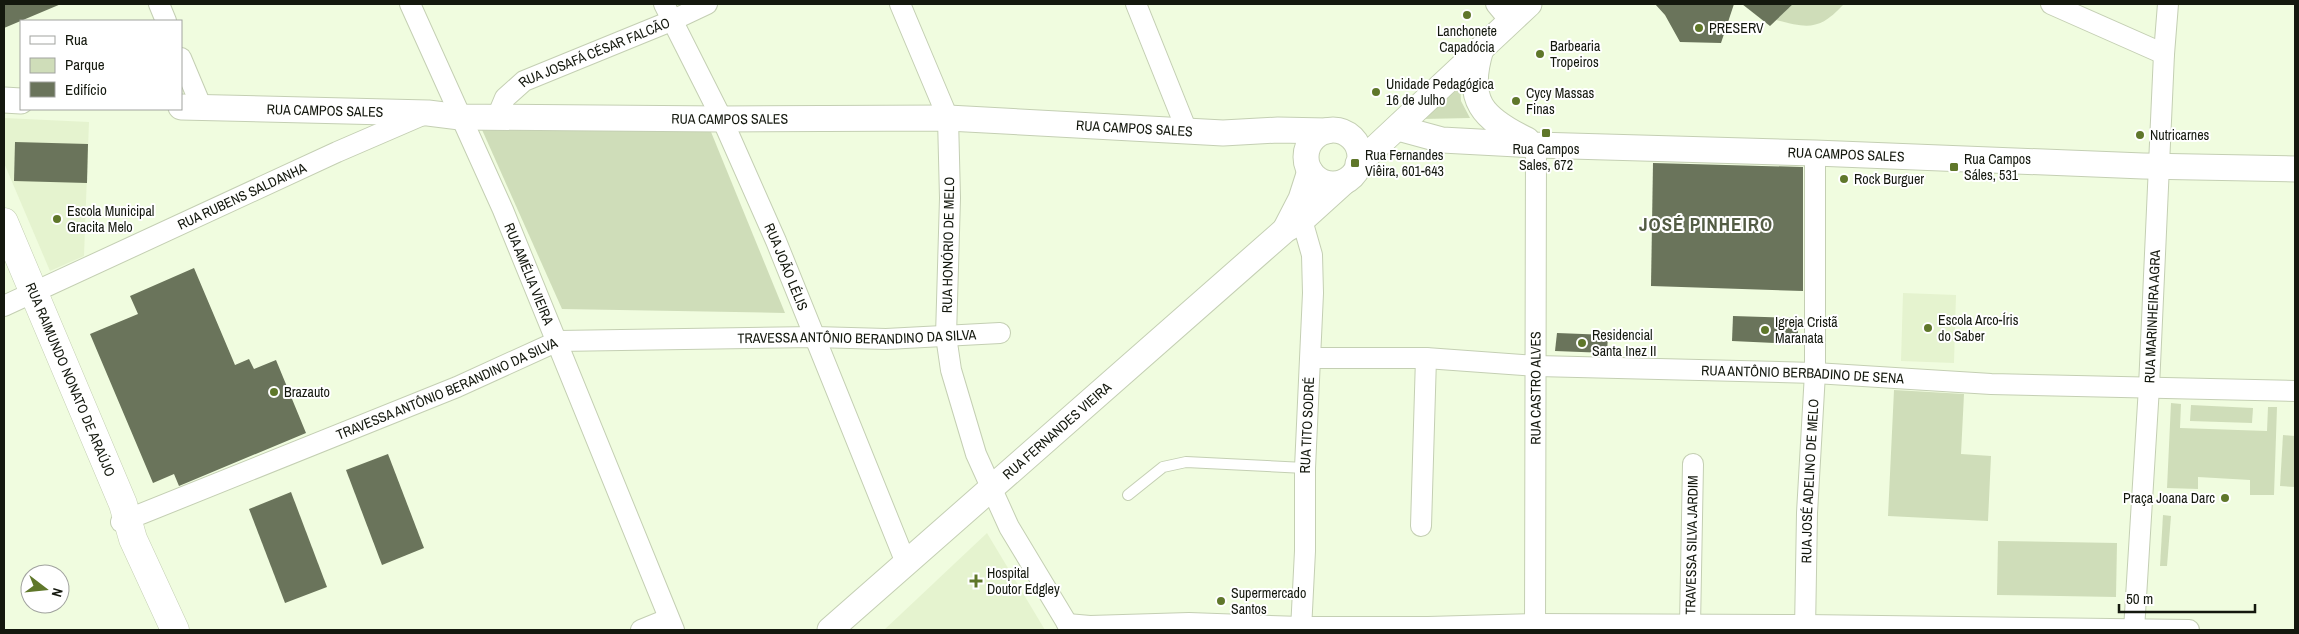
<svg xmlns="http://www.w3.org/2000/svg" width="2299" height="634" viewBox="0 0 2299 634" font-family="'Archivo Narrow',sans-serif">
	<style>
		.built { fill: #e5f3cf }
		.green { fill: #cfddb9 }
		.building { fill: #6a745b }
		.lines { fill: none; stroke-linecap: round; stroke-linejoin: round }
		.service-casing { stroke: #c4cfb3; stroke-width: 12 }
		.minor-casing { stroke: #c4cfb3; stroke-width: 22 }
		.tertiary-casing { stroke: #c4cfb3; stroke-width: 27 }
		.secondary-casing { stroke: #c4cfb3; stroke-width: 29 }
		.service { stroke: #fff; stroke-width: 10 }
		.minor { stroke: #fff; stroke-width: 20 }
		.tertiary { stroke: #fff; stroke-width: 25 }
		.secondary { stroke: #fff; stroke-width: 28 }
		.poi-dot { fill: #5f772a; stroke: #fff; stroke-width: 2 }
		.labels { text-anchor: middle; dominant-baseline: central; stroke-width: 4; stroke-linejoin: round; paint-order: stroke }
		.poi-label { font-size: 14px; fill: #14180e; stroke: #fff; text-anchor: start }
		.street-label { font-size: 14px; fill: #14180e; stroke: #fff }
		.district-label { font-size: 19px; font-weight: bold; letter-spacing: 1px; fill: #535c44; stroke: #fff }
	</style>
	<rect width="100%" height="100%" fill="#f0fcdf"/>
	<g class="built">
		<polygon points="4,118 89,122 84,256 50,271 4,163"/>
		<polygon points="1903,293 1956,295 1954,363 1901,361"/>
		<polygon points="987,533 1045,630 884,630"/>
	</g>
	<g class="green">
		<path d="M1793 4H1842L1843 5C1819 31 1807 28 1776 20Z"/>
		<polygon points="1460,84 1461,101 1470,118 1422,119"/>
		<polygon points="479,123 709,127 785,313 562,309"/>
		<polygon points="1894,390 1964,394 1961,454 1991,456 1988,521 1888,516"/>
		<polygon points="2171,403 2181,404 2180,428 2267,431 2268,407 2277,407 2274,495 2250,495 2250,480 2198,477 2198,489 2167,488"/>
		<polygon points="2191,405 2253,408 2252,423 2190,421"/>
		<polygon points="2283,435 2295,436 2295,487 2280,486"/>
		<polygon points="2163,515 2171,516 2167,566 2160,566"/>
		<polygon points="1998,541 2117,543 2116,597 1997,595"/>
	</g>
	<g class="building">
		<polygon points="4,4 61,4 4,28"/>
		<polygon points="1655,4 1734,4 1721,43 1680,42 1665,15"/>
		<polygon points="1742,4 1793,4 1770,26"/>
		<polygon points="15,142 88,144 87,183 14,181"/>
		<polygon points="1653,163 1803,167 1803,291 1651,286"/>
		<polygon points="194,268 235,365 249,359 254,369 276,360 306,433 179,486 174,474 153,483 90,334 138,314 130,296"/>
		<polygon points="1733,316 1799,318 1797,344 1732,341"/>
		<polygon points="1557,333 1608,335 1607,353 1555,351"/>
		<polygon points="388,454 424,548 382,565 346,470"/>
		<polygon points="291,492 327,587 285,603 249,509"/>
	</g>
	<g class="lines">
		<defs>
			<polyline id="service" points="1128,495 1163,467 1186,462 1305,468"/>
			<g id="minor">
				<polyline points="159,4 166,21"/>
				<path id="s1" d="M410 4 503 210 674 630"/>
				<path id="s2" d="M664 4 722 119 776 241 906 563"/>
				<polyline points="900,4 948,118 950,198 946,336 951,370 976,454 1009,527 1071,630"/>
				<polyline points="1136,4 1187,131"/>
				<polyline points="1496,4 1510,21"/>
				<polyline points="2051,4 2164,54"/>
				<polyline points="181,58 202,108"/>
				<path id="s3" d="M497 117 505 98 524 81 671 21 707 4"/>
				<path id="s4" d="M4 306 337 152 425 114"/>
				<path id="s5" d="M1311 358H1426L1537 366 1815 373 1991 384 2295 391"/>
				<path id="s6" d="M121 522 457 387 558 341 815 337 886 339 1000 333"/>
				<polyline points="1421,526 1426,358"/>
				<polyline points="1067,624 1090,626 1189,623 1301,627 1428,627 1535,624 1805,625 2189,630"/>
				<path id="s7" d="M1690 626 1693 464"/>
				<polyline points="641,630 668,619"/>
				<path id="s8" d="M1301 630 1305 551V468L1313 293 1312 255 1302 220"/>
				<path id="s9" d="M1535 630 1536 145"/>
				<path id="s10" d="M1805 630 1807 513 1815 373V153"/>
				<path id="s11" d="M2134 630 2149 387 2164 54 2168 4"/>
			</g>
			<g id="tertiary">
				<path d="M1481 49C1465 101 1482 118 1527 140"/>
				<polyline points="4,100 21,101"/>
				<path id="s12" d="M181 107 428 113 460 117 722 119 948 118 1223 133 1278 130 1327 131"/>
				<path id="s13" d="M1398 128 1442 140 1536 145 1815 153 2143 166 2295 169"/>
				<circle cx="1333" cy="157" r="27"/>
				<polyline points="1358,164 1529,4"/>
				<polyline points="1286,228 1301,199 1310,171"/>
				<path id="s14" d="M830 630 1285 230 1302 220 1344 182"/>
			</g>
			<g id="secondary">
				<path id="s15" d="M4 222 123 504 133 539 175 630"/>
			</g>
		</defs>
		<use href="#service" class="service-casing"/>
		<use href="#minor" class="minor-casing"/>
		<use href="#tertiary" class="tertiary-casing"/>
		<use href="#secondary" class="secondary-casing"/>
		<use href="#service" class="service"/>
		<use href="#minor" class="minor"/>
		<use href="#tertiary" class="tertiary"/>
		<use href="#secondary" class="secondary"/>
	</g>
	<g class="poi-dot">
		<circle cx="1467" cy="15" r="5"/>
		<circle cx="1699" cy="28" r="5"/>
		<circle cx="1540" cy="54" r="5"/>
		<circle cx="1376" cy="92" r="5"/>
		<circle cx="1516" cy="101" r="5"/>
		<rect x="1541" y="128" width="10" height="10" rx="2.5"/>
		<circle cx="2140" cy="135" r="5"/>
		<rect x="1350" y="158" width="10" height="10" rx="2.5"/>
		<rect x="1949" y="162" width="10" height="10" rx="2.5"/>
		<circle cx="1844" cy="179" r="5"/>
		<circle cx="57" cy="219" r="5"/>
		<circle cx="1928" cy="328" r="5"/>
		<circle cx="1765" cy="330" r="5"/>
		<circle cx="1582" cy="343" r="5"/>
		<circle cx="274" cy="392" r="5"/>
		<circle cx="2225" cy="498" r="5"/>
		<path d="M973.5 573.5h5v5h5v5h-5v5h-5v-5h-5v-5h5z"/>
		<circle cx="1221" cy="601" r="5"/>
	</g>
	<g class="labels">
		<g class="poi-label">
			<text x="1709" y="28">PRESERV</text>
			<text x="1467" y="31" text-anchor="middle">Lanchonete<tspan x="1467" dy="16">Capadócia</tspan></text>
			<text x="1550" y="46">Barbearia<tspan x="1550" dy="16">Tropeiros</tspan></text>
			<text x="1386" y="84">Unidade Pedagógica<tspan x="1386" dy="16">16 de Julho</tspan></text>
			<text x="1526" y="93">Cycy Massas<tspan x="1526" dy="16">Finas</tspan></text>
			<text x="2150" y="135">Nutricarnes</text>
			<text x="1546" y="149" text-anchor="middle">Rua Campos<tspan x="1546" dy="16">Sales, 672</tspan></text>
			<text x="1365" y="155">Rua Fernandes<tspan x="1365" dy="16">Viêira, 601-643</tspan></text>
			<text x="1964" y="159">Rua Campos<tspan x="1964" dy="16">Sáles, 531</tspan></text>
			<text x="1854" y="179">Rock Burguer</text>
			<text x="67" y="211">Escola Municipal<tspan x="67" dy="16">Gracita Melo</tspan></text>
			<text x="1938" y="320">Escola Arco-Íris<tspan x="1938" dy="16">do Saber</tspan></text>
			<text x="1775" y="322">Igreja Cristã<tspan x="1775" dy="16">Maranata</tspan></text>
			<text x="1592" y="335">Residencial<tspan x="1592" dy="16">Santa Inez II</tspan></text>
			<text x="284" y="392">Brazauto</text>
			<text x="2215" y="498" text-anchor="end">Praça Joana Darc</text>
			<text x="987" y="573">Hospital<tspan x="987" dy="16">Doutor Edgley</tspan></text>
			<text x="1231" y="593">Supermercado<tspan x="1231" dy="16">Santos</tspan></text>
		</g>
		<g class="street-label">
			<text stroke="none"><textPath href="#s3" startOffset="122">RUA JOSAFÁ CÉSAR FALCÃO</textPath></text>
			<text stroke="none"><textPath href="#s12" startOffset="144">RUA CAMPOS SALES</textPath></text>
			<text stroke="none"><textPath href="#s12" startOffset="549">RUA CAMPOS SALES</textPath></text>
			<text stroke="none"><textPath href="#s12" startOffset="954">RUA CAMPOS SALES</textPath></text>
			<text stroke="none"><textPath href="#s13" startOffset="450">RUA CAMPOS SALES</textPath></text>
			<text stroke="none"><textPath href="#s4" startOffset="262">RUA RUBENS SALDANHA</textPath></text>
			<text transform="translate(948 245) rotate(-89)">RUA HONÓRIO DE MELO</text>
			<text stroke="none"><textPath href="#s2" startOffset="290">RUA JOÃO LÉLIS</textPath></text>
			<text stroke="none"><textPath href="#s1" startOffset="295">RUA AMÉLIA VIEIRA</textPath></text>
			<text stroke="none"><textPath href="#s11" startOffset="314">RUA MARINHEIRA AGRA</textPath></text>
			<text stroke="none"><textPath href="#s6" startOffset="772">TRAVESSA ANTÔNIO BERANDINO DA SILVA</textPath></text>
			<text stroke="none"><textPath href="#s5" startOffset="492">RUA ANTÔNIO BERBADINO DE SENA</textPath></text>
			<text stroke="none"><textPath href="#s15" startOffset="171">RUA RAIMUNDO NONATO DE ARAÚJO</textPath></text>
			<text stroke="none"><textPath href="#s9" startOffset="242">RUA CASTRO ALVES</textPath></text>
			<text stroke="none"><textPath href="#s6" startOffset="352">TRAVESSA ANTÔNIO BERANDINO DA SILVA</textPath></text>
			<text stroke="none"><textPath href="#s8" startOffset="205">RUA TITO SODRÉ</textPath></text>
			<text stroke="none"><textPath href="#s14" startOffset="302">RUA FERNANDES VIEIRA</textPath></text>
			<text stroke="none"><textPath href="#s10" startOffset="149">RUA JOSÉ ADELINO DE MELO</textPath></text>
			<text stroke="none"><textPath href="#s7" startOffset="81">TRAVESSA SILVA JARDIM</textPath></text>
		</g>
		<g class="district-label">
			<text x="1706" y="224">JOSÉ PINHEIRO</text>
		</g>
	</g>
	<rect width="2299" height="634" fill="none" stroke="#14180e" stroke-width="10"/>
	<rect x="20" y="20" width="162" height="90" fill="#ffffff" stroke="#a1a39f"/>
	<rect x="30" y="36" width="25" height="8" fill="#ffffff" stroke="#a1a39f"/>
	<text x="65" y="45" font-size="15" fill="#14180e">Rua</text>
	<rect x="30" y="58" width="25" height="15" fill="#cfddb9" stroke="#a1a39f"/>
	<text x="65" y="70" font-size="15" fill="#14180e">Parque</text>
	<rect x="30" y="82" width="25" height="15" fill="#6a745b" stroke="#a1a39f"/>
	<text x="65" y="95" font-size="15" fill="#14180e">Edifício</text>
	<g transform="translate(45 589) rotate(106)"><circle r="24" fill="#ffffff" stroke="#a1a39f"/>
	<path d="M0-4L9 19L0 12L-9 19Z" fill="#5f772a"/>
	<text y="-8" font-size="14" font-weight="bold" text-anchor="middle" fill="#14180e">N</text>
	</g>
	<path d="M2119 604v8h136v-8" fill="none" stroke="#14180e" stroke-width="2.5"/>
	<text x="2126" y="604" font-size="15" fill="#14180e" stroke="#ffffff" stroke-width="4" paint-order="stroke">50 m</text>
</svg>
